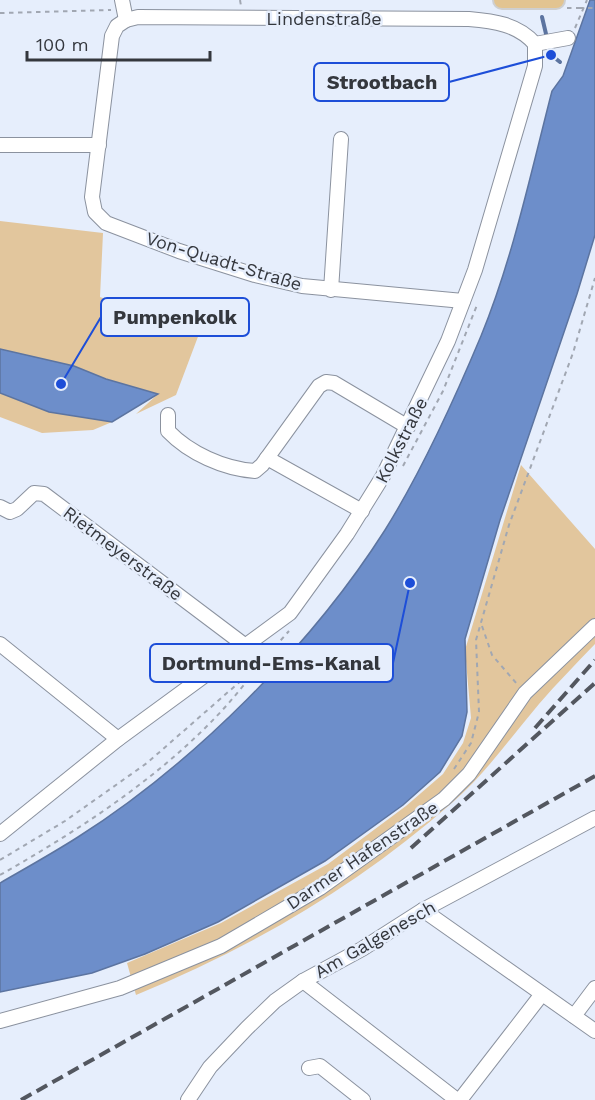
<svg xmlns="http://www.w3.org/2000/svg" width="595" height="1100" viewBox="0 0 595 1100" font-family="'Work Sans',sans-serif">
	<style>
		.green { fill: #e2c69d }
		.water { fill: #6d8eca; stroke: #5c74a0; stroke-width: 1.5 }
		.lines { fill: none; stroke-linecap: round; stroke-linejoin: round }
		.stream { stroke: #5c74a0; stroke-width: 4 }
		.minor-casing { stroke: #8b929f; stroke-width: 16 }
		.major-casing { stroke: #cecfd0; stroke-width: 20 }
		.path { stroke: #a1a7b2; stroke-width: 2; stroke-dasharray: 4.5 4.5; stroke-linecap: butt }
		.minor { stroke: #fff; stroke-width: 14 }
		.major { stroke: #e2c491; stroke-width: 16 }
		.rail { stroke: #53575f; stroke-width: 4; stroke-dasharray: 12 6; stroke-linecap: butt }
		.path-bridge { stroke: #a1a7b2; stroke-width: 2; stroke-dasharray: 4.5 4.5; stroke-linecap: butt }
		.labels { text-anchor: middle; dominant-baseline: central; stroke-width: 5; stroke-linejoin: round; paint-order: stroke }
		.street-label { font-size: 18px; fill: #34373d; stroke: #e6eefc }
		.leader { fill: none; stroke: #1d4ed8; stroke-width: 2 }
		.callout-dot { fill: #1d4ed8; stroke: #e6eefc; stroke-width: 2 }
		.callout { fill: #e6eefc; stroke: #1d4ed8; stroke-width: 2 }
		.callout-label { font-size: 20px; text-anchor: middle; font-weight: bold; fill: #34373d }
	</style>
	<rect width="100%" height="100%" fill="#e6eefc"/>
	<g class="green">
		<polygon points="0,221 103,233 100,297 199,334 176,395 136,414 158,394 106,379 74,366 0,349"/>
		<polygon points="0,393 49,412 112,422 93,430 42,433 0,417"/>
		<path d="M521 465 595 549V644C576 664 557 683 539 704 511 737 486 773 453 802 359 885 251 948 136 995L127 963 221 923 328 864 406 806 443 774 463 743 471 718 465 650Z"/>
	</g>
	<g class="water">
		<path d="M590 0H595V235L577 294 500 520 465 639 467 712 462 736 440 772 403 805 325 861 218 922 145 954 92 973 0 992V883C26 868 53 853 78 837 193 764 312 645 385 530 420 474 455 398 481 336 513 258 531 172 552 91L563 76Z"/>
		<polygon points="0,349 74,366 106,379 158,394 112,422 49,412 0,393"/>
	</g>
	<g class="lines">
		<polyline class="stream" points="542,17 551,55 560,62"/>
		<defs>
			<g id="minor">
				<path d="M122 0 126 20 138 17 469 19C493 21 518 24 535 44"/>
				<polyline points="126,20 117,26 112,36 92,197 95,212 106,223 179,251 255,275 302,286 463,301"/>
				<polyline points="535,44 568,38"/>
				<polyline points="0,145 99,145"/>
				<polyline points="331,290 341,139"/>
				<path d="M168 415V431C189 453 224 469 255 471L262 465 319 386 326 382 334 383 408 427"/>
				<polyline points="267,458 362,511"/>
				<polyline points="0,507 10,512 17,509 34,493 44,494 243,644"/>
				<polyline points="0,644 118,739"/>
				<polyline points="0,834 118,739 290,613 347,534 383,476 448,341 475,270 535,66 535,44"/>
				<polyline points="423,910 595,1031"/>
				<polyline points="303,981 457,1100"/>
				<polyline points="574,1016 595,988"/>
				<polyline points="0,1021 120,988 221,946 320,888 444,799 469,774 525,693 595,626"/>
				<polyline points="309,1068 320,1066 363,1100"/>
				<polyline points="188,1100 210,1067 247,1028 275,1001 303,981 362,949 423,910 595,818"/>
				<polyline points="460,1100 542,994"/>
			</g>
			<polyline id="major" points="502,0 556,0"/>
		</defs>
		<use href="#minor" class="minor-casing"/>
		<use href="#major" class="major-casing"/>
		<g class="path">
			<polyline points="240,0 241,6"/>
			<polyline points="567,8 579,8"/>
			<polyline points="0,13 111,10"/>
			<polyline points="575,28 587,0"/>
			<polyline points="403,466 443,391 477,305"/>
			<polyline points="482,626 492,655 517,684"/>
			<polyline points="255,669 255,653"/>
			<polyline points="454,769 471,743 479,712 476,640 509,525 573,353 595,278"/>
			<polyline points="0,860 65,821 147,763 251,672"/>
			<path d="M0 875C81 829 164 775 227 705 248 681 267 655 289 631"/>
		</g>
		<use href="#minor" class="minor"/>
		<use href="#major" class="major"/>
		<g class="rail">
			<polyline points="535,728 595,660"/>
			<polyline points="411,848 595,683"/>
			<polyline points="21,1100 595,776"/>
		</g>
		<polyline class="path-bridge" points="579,8 595,8"/>
	</g>
	<g class="labels">
		<g class="street-label">
			<text x="324" y="18">Lindenstraße</text>
			<text transform="translate(224 261) rotate(17)">Von-Quadt-Straße</text>
			<text transform="translate(401 440) rotate(-63)">Kolkstraße</text>
			<text transform="translate(123 553) rotate(37)">Rietmeyerstraße</text>
			<text transform="translate(362 855) rotate(-34)">Darmer Hafenstraße</text>
			<text transform="translate(375 939) rotate(-30)">Am Galgenesch</text>
		</g>
	</g>
	<path class="leader" d="M551 55L449 82M61 384L101 317M410 583L393 663"/>
	<g class="callout-dot">
		<circle cx="551" cy="55" r="6"/>
		<circle cx="61" cy="384" r="6"/>
		<circle cx="410" cy="583" r="6"/>
	</g>
	<g class="callout">
		<rect x="314" y="63" width="135" height="38" rx="6"/>
		<rect x="101" y="298" width="148" height="38" rx="6"/>
		<rect x="150" y="644" width="243" height="38" rx="6"/>
	</g>
	<g class="callout-label">
		<text x="382" y="89">Strootbach</text>
		<text x="175" y="324">Pumpenkolk</text>
		<text x="271" y="670">Dortmund-Ems-Kanal</text>
	</g>
	<path d="M27 51v9h183v-9" fill="none" stroke="#34373d" stroke-width="3"/>
	<text x="36" y="51" font-size="18" fill="#34373d" stroke="#e6eefc" stroke-width="4.5" paint-order="stroke">100 m</text>
</svg>
